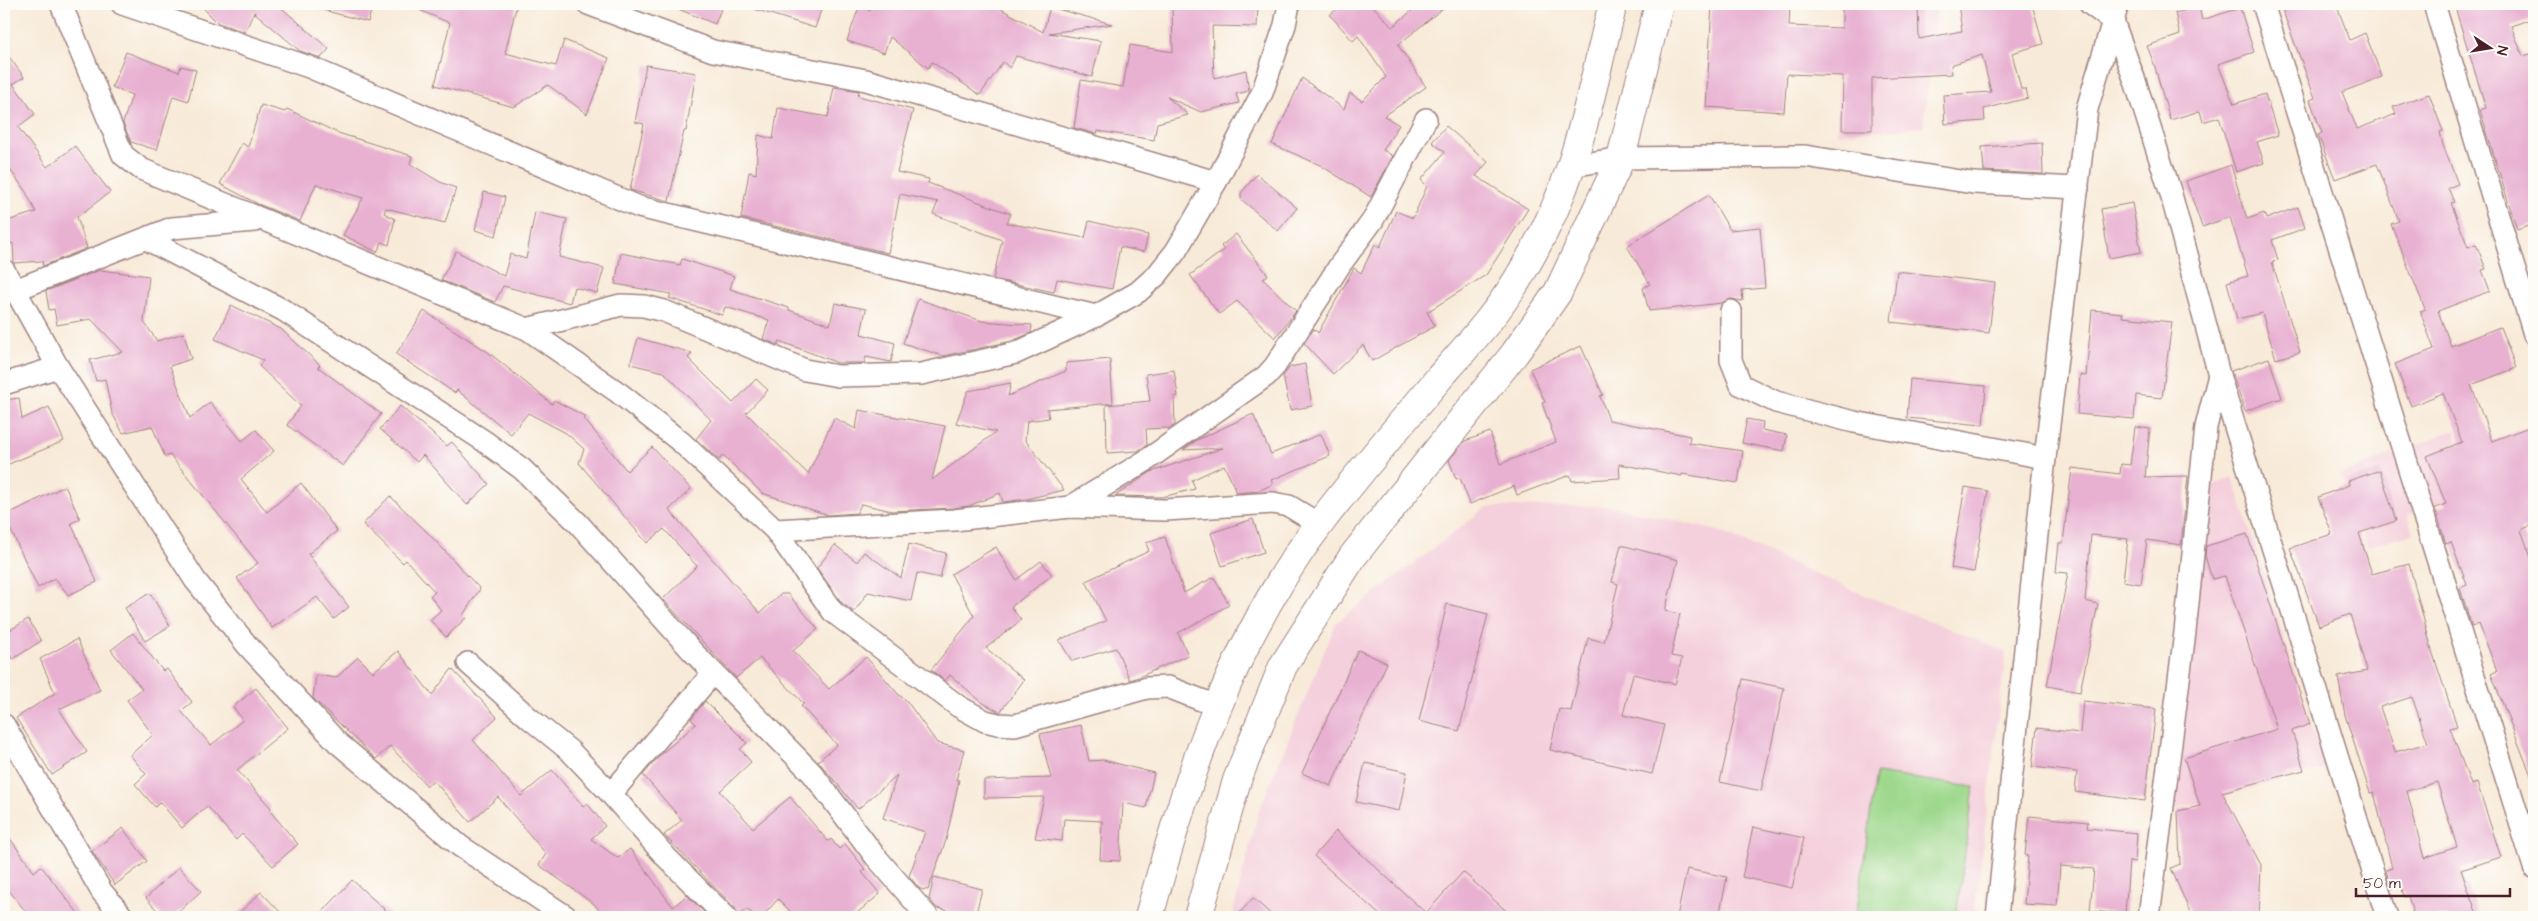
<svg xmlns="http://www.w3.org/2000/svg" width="2538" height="921" viewBox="0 0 2538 921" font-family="'Architects Daughter',sans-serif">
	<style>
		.built { fill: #f4cfdc }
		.green { fill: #9dd88c; stroke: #747c5c }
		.building { fill: #e8b0d1; fill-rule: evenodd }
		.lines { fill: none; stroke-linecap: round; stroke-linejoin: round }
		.minor-casing { stroke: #a18482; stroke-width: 24 }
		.major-casing { stroke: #a18482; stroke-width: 30 }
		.minor { stroke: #fff; stroke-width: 21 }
		.major { stroke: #fff; stroke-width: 28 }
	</style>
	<rect width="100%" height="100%" fill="#fdfcf7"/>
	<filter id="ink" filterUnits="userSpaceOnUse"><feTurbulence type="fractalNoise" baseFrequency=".02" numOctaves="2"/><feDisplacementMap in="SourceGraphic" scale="10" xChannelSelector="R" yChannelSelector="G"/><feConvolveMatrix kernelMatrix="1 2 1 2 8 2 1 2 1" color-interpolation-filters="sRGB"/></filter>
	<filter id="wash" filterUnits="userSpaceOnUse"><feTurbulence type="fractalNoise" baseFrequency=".0096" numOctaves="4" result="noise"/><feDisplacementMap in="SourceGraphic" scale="20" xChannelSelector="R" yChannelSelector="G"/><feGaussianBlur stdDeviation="1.12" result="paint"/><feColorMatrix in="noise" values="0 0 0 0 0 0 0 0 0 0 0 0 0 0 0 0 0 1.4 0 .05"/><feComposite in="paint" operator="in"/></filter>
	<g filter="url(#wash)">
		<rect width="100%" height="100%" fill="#f8ead8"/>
		<g class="built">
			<polygon points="1841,4 1924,4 1937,6 1923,127 1837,134"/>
			<polygon points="2454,430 2476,490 2408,515 2413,533 2368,547 2342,474"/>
			<polygon points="2233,477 2325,768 2173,810 2207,488"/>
			<polygon points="1610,506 1722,532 1857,592 2006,652 1974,917 1232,917 1258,813 1336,623 1487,507"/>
		</g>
		<polygon class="green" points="1876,773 1974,787 1956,917 1856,917"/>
		<g id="blocks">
			<g class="building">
				<polygon points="199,4 277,4 329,49 321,58 300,51 254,12 245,32 218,23"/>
				<polygon points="320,4 373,4 368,22 319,9"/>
				<polygon points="405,4 517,4 505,53 556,66 564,40 609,58 587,114 548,85 514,107 435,85 450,23"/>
				<polygon points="666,4 723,4 715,24"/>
				<polygon points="751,4 823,4 815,28 751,8"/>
				<polygon points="872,4 992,4 1043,32 1050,7 1112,24 1049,33 1101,41 1092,77 1016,56 1010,68 1003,62 980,95 932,62 928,68 890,37 884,53 847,41 859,7 870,11"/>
				<polygon points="1172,4 1258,4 1257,27 1212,26 1214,78 1246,70 1249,91 1236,94 1239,103 1201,112 1167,97 1188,115 1157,123 1154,140 1098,131 1097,134 1074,128 1081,80 1123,87 1130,45 1173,52"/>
				<polygon points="1342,4 1371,4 1392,27 1420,4 1448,4 1398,45 1426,87 1384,116 1399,125 1383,150 1393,156 1371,197 1320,165 1272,144 1302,78 1344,109 1350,93 1362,101 1386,77 1358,36 1353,41 1330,15"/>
				<polygon points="1712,4 1790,4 1789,26 1842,28 1842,4 1918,4 1919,39 1962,31 1958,4 2032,4 2043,44 2012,53 2021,89 2026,89 2028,98 1984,109 1985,121 1945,124 1943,95 1991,92 1982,55 1951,65 1952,74 1872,78 1872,130 1842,130 1843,76 1787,74 1784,112 1706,107"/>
				<polygon points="2296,4 2336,4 2350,40 2365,33 2382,77 2342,92 2357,129 2396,114 2393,107 2429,94 2443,131 2440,132 2443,145 2458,184 2448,188 2454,202 2451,203 2468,247 2476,244 2486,269 2482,270 2490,291 2438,311 2451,346 2500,327 2516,368 2471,385 2492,441 2534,425 2534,524 2521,530 2534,566 2534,783 2491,674 2497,671 2479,624 2472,627 2460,588 2467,585 2451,542 2446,544 2435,508 2446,504 2427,456 2462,442 2443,393 2411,406 2395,364 2434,349 2420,311 2425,309 2391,224 2399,221 2377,164 2335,179 2318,135 2322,133 2310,100 2315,98 2282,9"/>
				<polygon points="2454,4 2526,4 2531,19 2511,26 2523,56 2534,53 2534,224 2517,230 2480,110 2486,108"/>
				<polygon points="2199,7 2202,20 2240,8 2254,52 2218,64 2234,104 2265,94 2278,135 2257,142 2264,163 2236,172 2219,117 2203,122 2200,111 2170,120 2154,64 2147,46 2180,35 2175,13"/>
				<polygon points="4,50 24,77 13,84 35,114 18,127 47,167 75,146 110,192 77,217 87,248 43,266 42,261 14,263 13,243 4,246 4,222 36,212 26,192 4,161"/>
				<polygon points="126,52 179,72 181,66 196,70 188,101 173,96 157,150 131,142 123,123 132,95 112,87"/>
				<polygon points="646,65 696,73 686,131 684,131 669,201 630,190 644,124 635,122"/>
				<polygon points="834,87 859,91 858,96 913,110 897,172 929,179 928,183 1011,214 1007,223 1085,238 1089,221 1148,235 1144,252 1120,247 1112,289 1057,279 1054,292 993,279 1002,240 933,214 938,202 900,194 888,253 741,218 749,172 756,174 758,135 773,139 778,108 828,117"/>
				<polygon points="261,105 285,112 287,109 338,133 412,156 410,164 440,182 456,188 445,223 386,208 384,213 395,219 389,245 382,242 377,252 343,235 363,198 316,184 300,221 258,204 220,184 242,143 248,147"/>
				<polygon points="1446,126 1488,162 1476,176 1528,209 1486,275 1427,312 1435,326 1372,361 1363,345 1333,374 1304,343 1314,329 1318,333 1354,268 1361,273 1375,244 1380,247 1396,211 1413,218 1427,186 1421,180 1445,152 1432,142"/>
				<polygon points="2042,143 2043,174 1984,171 1982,147"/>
				<polygon points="2231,165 2247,219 2264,213 2266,219 2298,207 2305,228 2272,240 2278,260 2272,262 2300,352 2276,359 2262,313 2237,319 2227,282 2248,276 2230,217 2202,227 2186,181"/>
				<polygon points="1257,174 1297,208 1278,231 1241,199 1241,193"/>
				<polygon points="484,192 505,197 496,236 475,230"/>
				<polygon points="1709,195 1730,230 1760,227 1765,288 1742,290 1743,301 1731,299 1722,303 1649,311 1643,288 1650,284 1627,246"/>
				<polygon points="2132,203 2141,252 2109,258 2101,209"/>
				<polygon points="535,212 567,219 559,257 604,268 597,293 574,287 570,303 503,286 495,302 441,280 456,251 504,276 510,254 526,259"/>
				<polygon points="1236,234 1268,275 1263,279 1296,311 1275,338 1237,301 1219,314 1190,275 1224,250 1221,246"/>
				<polygon points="621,253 680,265 682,259 734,276 730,289 789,308 789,310 830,325 835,303 866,309 861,334 895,343 891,362 866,357 864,363 838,363 779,341 778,345 763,339 769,320 725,307 722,315 669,298 671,294 615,284"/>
				<polygon points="100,270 149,276 144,322 157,341 184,333 191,359 170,366 190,418 210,402 242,441 256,430 274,451 241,479 267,512 301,483 337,531 308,554 349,607 334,619 317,597 272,628 237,578 258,563 170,455 165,457 152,426 123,433 112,413 105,379 96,381 90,360 123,352 91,319 57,325 54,309 49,310 46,291"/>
				<polygon points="1897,271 1995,283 1989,333 1891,322"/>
				<polygon points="918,299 982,321 1032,325 1031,333 1012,341 943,356 903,343"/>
				<polygon points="231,305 281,329 320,365 318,367 381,414 343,466 287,425 301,406 259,366 263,360 215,339"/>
				<polygon points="2092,310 2123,313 2122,317 2172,322 2162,398 2136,395 2134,419 2077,414 2080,375 2086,376"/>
				<polygon points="424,311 488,352 552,404 554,400 586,417 584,419 627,471 652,447 691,489 669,510 760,613 781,594 788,594 818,629 793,651 829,689 866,657 899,695 906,700 937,743 964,750 956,780 959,780 946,840 928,890 920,889 909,876 925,832 883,818 897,775 858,809 818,761 837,745 801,706 804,704 760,658 736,678 663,599 697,566 664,529 647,543 579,463 584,449 566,433 528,413 511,434 457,390 455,393 396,354"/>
				<polygon points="638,338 692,353 688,358 733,403 756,379 768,390 746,413 808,474 834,418 856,429 859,410 945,426 932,480 996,432 956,423 968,391 1011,383 1008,396 1066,371 1066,363 1110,359 1113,403 1047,409 1049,418 1027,421 1025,440 1064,490 1027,499 1003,502 1000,493 969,506 953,508 892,511 861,504 857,513 828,515 762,493 723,455 719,460 696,439 711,420 664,372 630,364"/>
				<polygon points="1581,346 1603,395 1600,396 1609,420 1690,436 1689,443 1743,451 1738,483 1682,474 1682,476 1619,464 1620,478 1572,481 1570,475 1517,495 1514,486 1470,504 1460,478 1456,479 1449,460 1465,441 1490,432 1500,464 1556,442 1542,403 1545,402 1530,369"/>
				<polygon points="2269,358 2282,398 2245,411 2231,371"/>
				<polygon points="1305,364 1312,406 1290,410 1283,376 1290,367"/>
				<polygon points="1174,370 1178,396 1174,397 1175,425 1170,428 1146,429 1147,445 1137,451 1107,453 1106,405 1150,401 1146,374"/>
				<polygon points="1910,379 1986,386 1983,425 1907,418"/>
				<polygon points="19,398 22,419 49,407 64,441 4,466 4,400"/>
				<polygon points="400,406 447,446 452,442 489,484 467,505 423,455 417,462 380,429"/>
				<polygon points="1253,414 1271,454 1321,434 1330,456 1271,480 1273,484 1258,491 1237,493 1224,465 1192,480 1195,489 1162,497 1115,496 1151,472 1223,448 1183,450 1197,440"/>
				<polygon points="1747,419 1763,422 1762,430 1787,435 1784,451 1742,443"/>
				<polygon points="2135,427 2150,429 2145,477 2188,476 2181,545 2147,540 2141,584 2123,581 2128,539 2091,535 2085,601 2098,604 2080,692 2047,686 2068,573 2056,572 2059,543 2063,543 2072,468 2120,474 2121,464 2130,465"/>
				<path d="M2380 470 2396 521 2359 533 2372 574 2409 564 2433 654 2457 726 2450 728 2471 785 2477 783 2501 857 2461 870 2478 917H2414L2408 896 2404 897 2401 885 2391 889 2386 870 2392 868 2374 792 2370 793 2345 715 2338 677 2367 671 2350 614 2319 626 2290 548 2332 534 2318 497 2349 485 2348 481ZM2412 697 2428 743 2395 752 2380 707ZM2437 782 2457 847 2424 858 2407 791Z"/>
				<polygon points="65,486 80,519 71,523 97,582 68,595 55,578 38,588 4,516"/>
				<polygon points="1965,487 1988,491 1974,572 1951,568"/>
				<polygon points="390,496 430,535 480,589 463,615 466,618 446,637 430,620 441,610 430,596 435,592 406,560 403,563 363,524"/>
				<polygon points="1253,519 1264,552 1222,566 1211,533"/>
				<polygon points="2247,534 2310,724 2292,731 2304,770 2222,792 2261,865 2259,917 2192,917 2171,868 2180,864 2178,811 2200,806 2184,758 2277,729 2225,576 2212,579 2205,556 2206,546"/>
				<polygon points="1165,537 1184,593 1214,577 1229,605 1178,633 1188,655 1139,677 1130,680 1116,648 1072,661 1059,640 1106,621 1086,581 1149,551 1146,543"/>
				<polygon points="909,544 946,553 940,578 917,573 911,601 868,592 854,612 842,603 817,568 835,545 857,562 864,552 901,578"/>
				<polygon points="1621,545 1678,560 1665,611 1680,614 1671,656 1682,658 1675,684 1633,674 1623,715 1664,725 1652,774 1550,750 1559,709 1571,711 1588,638 1604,642 1618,584 1612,582"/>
				<polygon points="996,547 1016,580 1041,561 1052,575 1011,607 1021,620 986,648 1024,680 1000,712 983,703 950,675 945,681 931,670 974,616 951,574"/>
				<polygon points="150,593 170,626 145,641 125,608"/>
				<polygon points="1447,604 1488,614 1459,731 1419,721"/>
				<polygon points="28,619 41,641 13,659 4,645 4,634"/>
				<polygon points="133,633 163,671 167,669 192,702 181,711 211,745 243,720 233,707 256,688 288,728 237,770 271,808 269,810 298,844 273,866 242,834 236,840 207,806 182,828 160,802 155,807 135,784 146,774 130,755 153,735 127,700 142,689 111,650"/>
				<polygon points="77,639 100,690 59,709 87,752 52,775 16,718 55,693 40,659"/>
				<polygon points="1358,650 1387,663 1331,786 1302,773"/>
				<polygon points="398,651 432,695 452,669 497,717 473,740 521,796 552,770 583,806 587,803 605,826 591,839 618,858 630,849 673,907 687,895 709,917 605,917 594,904 539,865 546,854 498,797 470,822 434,781 427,786 390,746 376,759 313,698 316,675 336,678 358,657 373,672"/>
				<polygon points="1743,679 1784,688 1761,791 1720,782"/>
				<polygon points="705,701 747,743 740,749 751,762 720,791 753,828 790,797 828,841 831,839 839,849 845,844 865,869 862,872 880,894 852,917 796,917 778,899 762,917 756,917 747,909 738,917 735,908 664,835 682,820 643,775 661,754 696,724 691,719"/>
				<polygon points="2083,701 2156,709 2145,801 2075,792 2077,772 2032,767 2037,728 2080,733"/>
				<polygon points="1081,725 1089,761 1103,760 1154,773 1146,808 1123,803 1120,861 1100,860 1102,821 1064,819 1062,841 1035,838 1044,797 984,798 984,780 1051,778 1040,734"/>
				<polygon points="1365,763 1407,772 1399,811 1356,802"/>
				<polygon points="2029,816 2088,822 2087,828 2137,833 2135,862 2129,861 2125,914 2090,911 2094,869 2060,866 2057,906 2024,904 2028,856 2025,855"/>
				<polygon points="1753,827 1804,838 1792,888 1742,877"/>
				<polygon points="123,828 147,861 115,885 92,851"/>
				<polygon points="4,830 34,872 41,866 81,917 30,917 4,884"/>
				<polygon points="1336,831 1426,913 1463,872 1513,917 1382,917 1314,856"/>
				<polygon points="179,867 201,891 173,917 163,917 146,898"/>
				<polygon points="1687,869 1727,877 1719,917 1677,917"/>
				<polygon points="934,877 982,889 975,917 937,908 929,899"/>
				<polygon points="352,880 393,917 318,917"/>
				<polygon points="261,892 285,917 235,917"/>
				<polygon points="1253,898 1274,917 1236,917"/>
			</g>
		</g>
	</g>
	<g filter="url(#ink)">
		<use href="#blocks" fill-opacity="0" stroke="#a18482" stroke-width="1"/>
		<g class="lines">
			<defs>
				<g id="minor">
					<polyline points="61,4 123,155 141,169 527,329 619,393 681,442 775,530 833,612 958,706 985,721 998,724 1015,725 1147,688 1168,687 1219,707"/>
					<polyline points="122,4 309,67 639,207 1096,316"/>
					<polyline points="588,4 713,51 866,80 1216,182"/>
					<polyline points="2090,4 2113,21 2135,81 2171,194 2219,375 2387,917"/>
					<polyline points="2263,4 2534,867"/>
					<polyline points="2434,4 2534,334"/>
					<polyline points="1571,166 1621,158 1805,156 1973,183 2078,188"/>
					<polyline points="146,239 283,310 484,441 522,469 578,523 692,651 812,773 875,856 928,917"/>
					<polyline points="4,270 58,367 195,580 247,645 338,743 460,846 567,917"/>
					<polyline points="15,290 172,228 255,221"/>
					<polyline points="1731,311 1731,360 1741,385 1776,402 1854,422 2045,458"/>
					<polyline points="527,329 621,305 644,306 664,311 805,370 838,376 921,374 1016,353 1096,316 1138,292 1157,275 1176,251 1216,182 1262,93 1285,25 1289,4"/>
					<polyline points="4,384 58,367"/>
					<polyline points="1070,507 1147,460 1266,376 1275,366 1340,265 1373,220 1426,119"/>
					<polyline points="775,530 954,520 1070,507 1165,510 1273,503 1289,506 1319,524"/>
					<polyline points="468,663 528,717 570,751 611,794 666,857 726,917"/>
					<polyline points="4,725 102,892 123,917"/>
					<polyline points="611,794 713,673"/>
					<polyline points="1997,917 2045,458 2087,109 2118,4"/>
					<polyline points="2149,917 2185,632 2206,427 2219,375"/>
				</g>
				<g id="major">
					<path d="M1149 917C1186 779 1233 637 1321 522 1359 472 1400 425 1440 377 1471 342 1503 307 1526 265 1544 234 1560 200 1571 166 1589 113 1599 57 1613 4"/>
					<polyline points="1198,917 1237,780 1283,666 1353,556 1515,353 1558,292 1621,158 1659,4"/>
				</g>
			</defs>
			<use href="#minor" class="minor-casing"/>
			<use href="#major" class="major-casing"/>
			<use href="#minor" class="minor"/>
			<use href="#major" class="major"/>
		</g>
	</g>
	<rect width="2538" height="921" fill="none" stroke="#fdfcf7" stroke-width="20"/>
	<g transform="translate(2490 48) rotate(102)" stroke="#fdfcf7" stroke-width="4" paint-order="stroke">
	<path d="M0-4L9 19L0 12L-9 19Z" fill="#4a1f2b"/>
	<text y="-8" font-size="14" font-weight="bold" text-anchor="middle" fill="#4a1f2b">N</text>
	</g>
	<path d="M2356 888v8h154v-8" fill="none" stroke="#4a1f2b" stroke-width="2.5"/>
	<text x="2363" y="888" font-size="15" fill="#4a1f2b" stroke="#fdfcf7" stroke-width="4" paint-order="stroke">50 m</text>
</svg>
